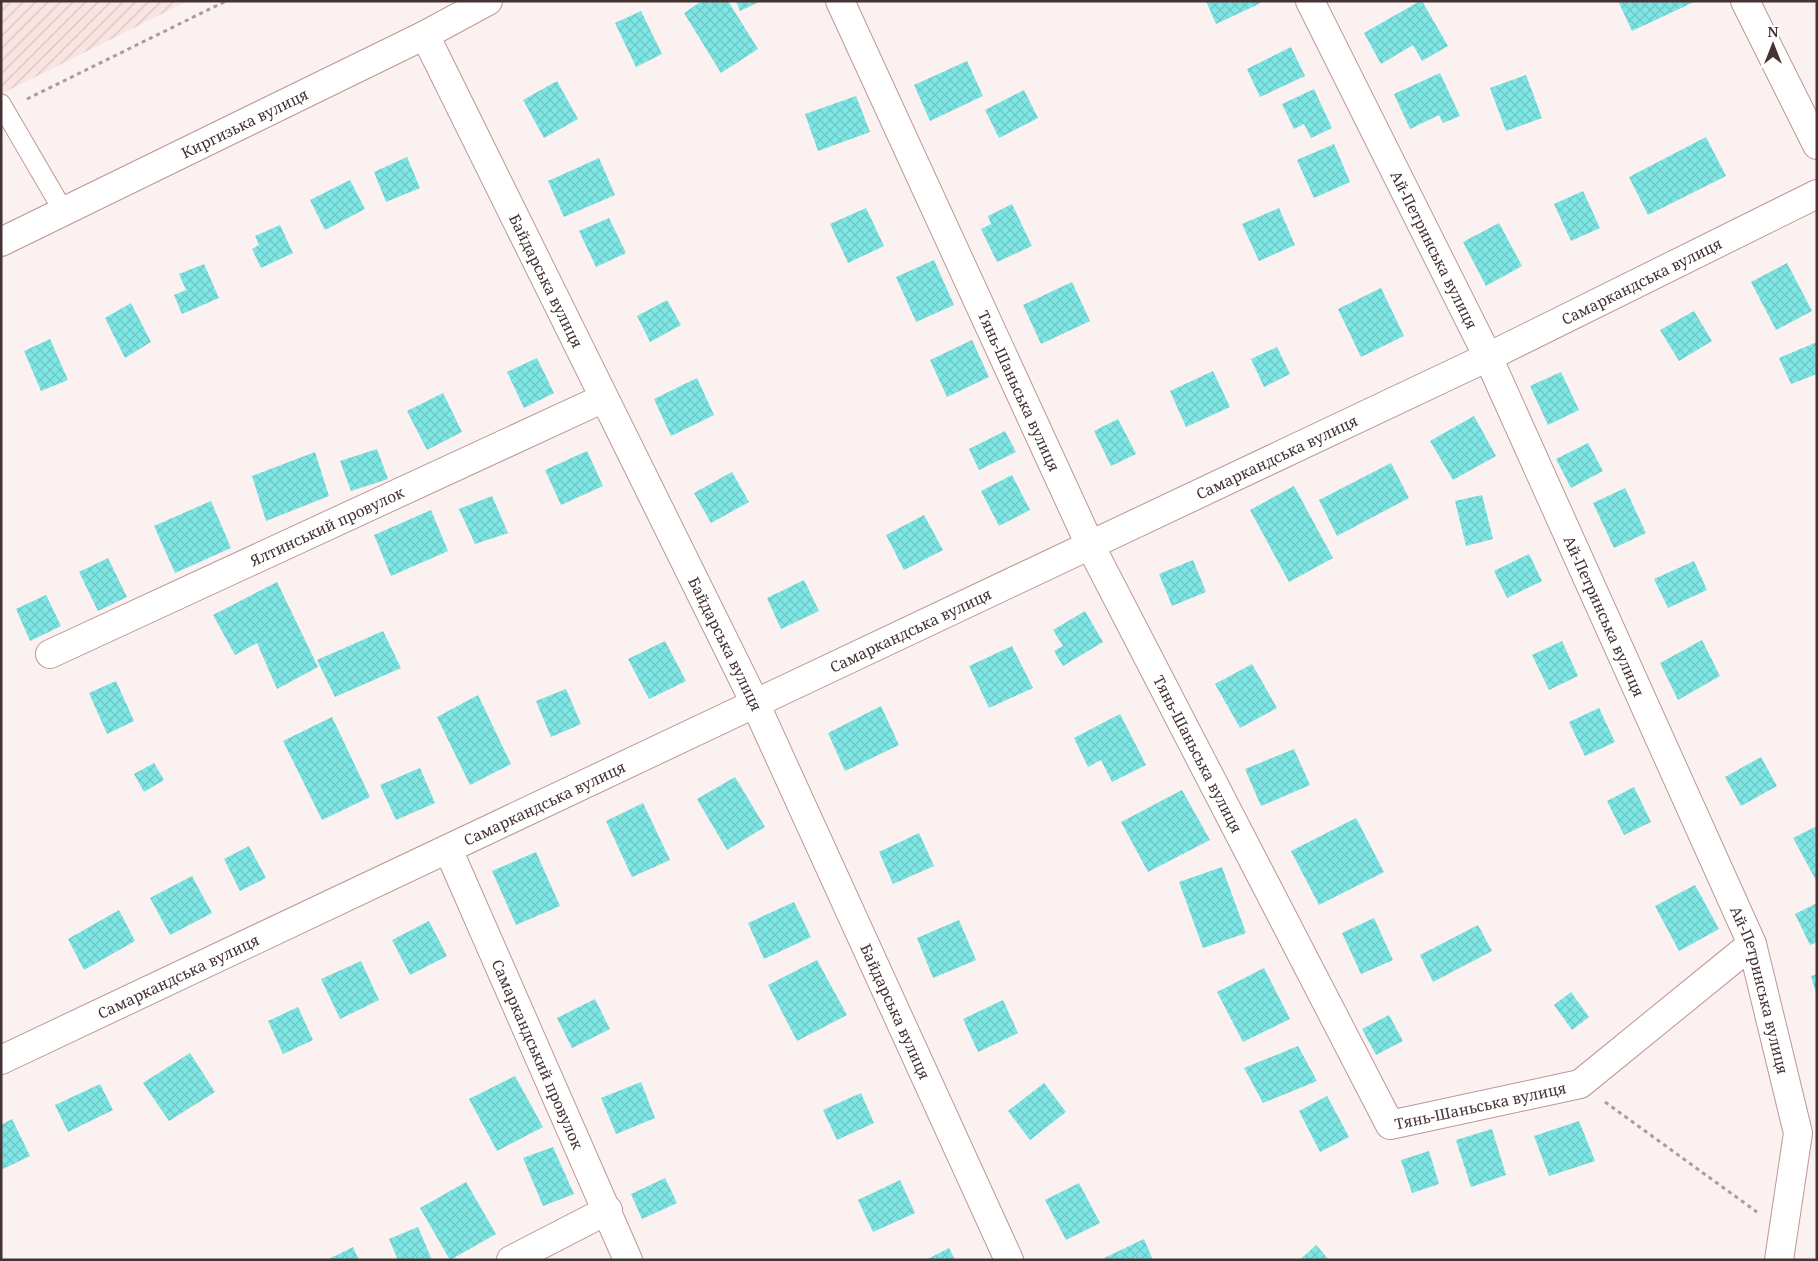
<svg xmlns="http://www.w3.org/2000/svg" width="1818" height="1261" viewBox="0 0 1818 1261" font-family="'Noto Serif',serif">
	<style>
		.industrial { fill: url(#industrial-furrows) }
		.building { fill: url(#building-cross-hatch) }
		.lines { fill: none; stroke-linecap: round; stroke-linejoin: round }
		.service-casing { stroke: #be9795; stroke-width: 21 }
		.minor-casing { stroke: #be9795; stroke-width: 30 }
		.tertiary-casing { stroke: #be9795; stroke-width: 30 }
		.path { stroke: #aa9e9d; stroke-width: 3; stroke-dasharray: 4 4; stroke-linecap: butt }
		.service { stroke: #fff; stroke-width: 19 }
		.minor { stroke: #fff; stroke-width: 28 }
		.tertiary { stroke: #fff; stroke-width: 28 }
		.labels { text-anchor: middle; dominant-baseline: central; stroke-width: 4.5; stroke-linejoin: round; paint-order: stroke }
		.street-label { font-size: 15px; fill: #443332; stroke: #fff }
	</style>
	<defs>
		<pattern id="industrial-furrows" width="10" height="10" patternUnits="userSpaceOnUse" patternTransform="scale(1.25)"><rect width="10" height="10" fill="#f9e4e2"/><path d="M-1 1l2-2M0 10L10 0M9 11l2-2" fill="none" stroke="#d7c4c2"/></pattern>
		<pattern id="building-cross-hatch" width="8" height="8" patternUnits="userSpaceOnUse" patternTransform="scale(1.25)"><rect width="8" height="8" fill="#7ee6e4"/><path d="M0 0l8 8M0 8l8-8" fill="none" stroke="#6ec6c4"/></pattern>
	</defs>
	<rect width="100%" height="100%" fill="#faf1f0"/>
	<polygon class="industrial" points="1,1 188,1 1,94"/>
	<g class="building">
		<polygon points="702,1 728,1 758,49 721,73 684,13"/>
		<polygon points="736,1 761,1 740,11"/>
		<polygon points="1206,1 1260,1 1261,3 1216,24"/>
		<polygon points="1420,1 1422,1 1448,46 1422,61 1413,45 1381,64 1364,33"/>
		<polygon points="1618,1 1696,1 1632,31"/>
		<polygon points="641,11 662,54 636,67 615,23"/>
		<polygon points="1291,47 1305,76 1260,97 1247,69"/>
		<polygon points="967,61 983,96 930,121 914,85"/>
		<polygon points="1440,73 1460,116 1443,123 1439,115 1410,129 1394,94"/>
		<polygon points="1526,75 1542,118 1506,131 1490,88"/>
		<polygon points="557,81 578,119 544,138 523,100"/>
		<polygon points="1314,89 1332,128 1311,138 1304,124 1294,129 1282,104"/>
		<polygon points="1024,90 1038,118 999,138 985,110"/>
		<polygon points="856,96 870,132 818,151 805,114"/>
		<polygon points="1706,137 1726,176 1648,215 1629,177"/>
		<polygon points="1334,144 1350,182 1314,198 1297,160"/>
		<polygon points="407,157 420,188 386,202 374,172"/>
		<polygon points="599,158 615,195 564,217 548,181"/>
		<polygon points="350,180 365,209 325,230 310,200"/>
		<polygon points="1583,191 1600,228 1571,241 1554,204"/>
		<polygon points="1012,204 1032,246 997,262 981,229 991,224 988,216"/>
		<polygon points="866,208 884,246 848,263 830,224"/>
		<polygon points="1279,208 1295,245 1259,261 1242,224"/>
		<polygon points="609,218 626,253 596,267 579,231"/>
		<polygon points="1499,223 1522,266 1486,286 1463,242"/>
		<polygon points="280,225 293,253 261,268 252,249 259,245 255,236"/>
		<polygon points="934,260 954,305 916,322 896,277"/>
		<polygon points="1787,263 1812,311 1776,330 1751,282"/>
		<polygon points="204,264 219,298 182,314 174,295 186,290 179,274"/>
		<polygon points="1072,282 1090,321 1041,344 1023,305"/>
		<polygon points="1381,288 1404,336 1361,357 1338,309"/>
		<polygon points="667,300 681,325 650,342 637,316"/>
		<polygon points="131,303 151,342 125,358 105,318"/>
		<polygon points="1694,311 1712,341 1679,361 1660,330"/>
		<polygon points="50,339 68,380 41,391 24,351"/>
		<polygon points="972,340 989,377 947,397 930,360"/>
		<polygon points="1817,342 1817,374 1791,384 1779,358"/>
		<polygon points="1277,347 1290,374 1264,387 1251,359"/>
		<polygon points="537,358 554,393 524,408 507,372"/>
		<polygon points="1213,371 1230,407 1186,427 1170,391"/>
		<polygon points="1561,372 1579,410 1548,425 1530,386"/>
		<polygon points="697,378 714,415 671,436 654,399"/>
		<polygon points="443,393 462,432 427,450 407,411"/>
		<polygon points="1474,416 1496,456 1453,480 1430,441"/>
		<polygon points="1118,419 1136,454 1111,466 1094,431"/>
		<polygon points="1005,431 1016,452 979,470 969,449"/>
		<polygon points="1588,443 1603,471 1571,488 1556,459"/>
		<polygon points="377,449 388,479 351,491 340,461"/>
		<polygon points="587,451 603,486 561,505 545,470"/>
		<polygon points="315,452 329,496 266,521 252,476"/>
		<polygon points="1391,463 1409,498 1337,536 1319,500"/>
		<polygon points="732,472 749,502 711,523 694,493"/>
		<polygon points="1012,475 1030,510 999,526 981,491"/>
		<polygon points="1294,486 1333,558 1289,582 1250,510"/>
		<polygon points="1625,488 1646,533 1614,548 1593,503"/>
		<polygon points="1482,495 1493,539 1466,546 1455,501"/>
		<polygon points="492,496 508,533 475,544 459,509"/>
		<polygon points="211,501 231,548 175,573 154,526"/>
		<polygon points="431,510 448,551 391,576 374,535"/>
		<polygon points="924,515 943,550 904,570 886,535"/>
		<polygon points="1529,554 1542,581 1507,598 1494,571"/>
		<polygon points="108,558 127,597 98,611 79,572"/>
		<polygon points="1193,560 1206,592 1172,606 1159,574"/>
		<polygon points="1694,561 1707,590 1668,608 1654,579"/>
		<polygon points="804,580 819,611 781,629 767,598"/>
		<polygon points="277,582 318,667 277,689 257,643 235,655 213,615"/>
		<polygon points="46,595 61,626 30,641 16,609"/>
		<polygon points="1085,611 1103,642 1063,666 1054,651 1063,646 1053,630"/>
		<polygon points="383,631 401,668 335,697 317,660"/>
		<polygon points="1702,640 1720,676 1678,700 1660,663"/>
		<polygon points="665,641 686,681 649,699 628,659"/>
		<polygon points="1562,641 1578,676 1549,690 1532,655"/>
		<polygon points="1012,646 1033,688 989,708 969,666"/>
		<polygon points="1252,664 1277,708 1240,728 1215,684"/>
		<polygon points="116,681 134,721 107,734 89,693"/>
		<polygon points="566,689 581,724 551,737 536,701"/>
		<polygon points="478,695 511,764 470,785 437,717"/>
		<polygon points="881,706 899,745 845,771 828,733"/>
		<polygon points="1599,708 1615,742 1585,756 1569,722"/>
		<polygon points="1120,714 1146,765 1112,782 1101,760 1088,767 1074,738"/>
		<polygon points="332,717 370,797 322,820 283,741"/>
		<polygon points="1294,749 1310,785 1261,806 1245,769"/>
		<polygon points="1761,757 1777,786 1741,806 1725,777"/>
		<polygon points="154,763 164,780 144,792 134,774"/>
		<polygon points="420,768 435,803 396,820 380,785"/>
		<polygon points="735,777 765,827 727,850 697,799"/>
		<polygon points="1634,787 1651,822 1624,835 1607,801"/>
		<polygon points="1182,790 1210,840 1148,872 1121,822"/>
		<polygon points="643,803 670,860 632,877 606,821"/>
		<polygon points="1356,818 1384,872 1319,905 1291,851"/>
		<polygon points="1817,826 1817,882 1793,838"/>
		<polygon points="919,833 934,866 893,884 879,852"/>
		<polygon points="249,846 266,878 240,891 224,859"/>
		<polygon points="536,852 560,906 516,925 492,871"/>
		<polygon points="1222,867 1246,933 1203,948 1179,882"/>
		<polygon points="192,876 212,913 170,935 150,898"/>
		<polygon points="1695,885 1719,929 1679,951 1655,906"/>
		<polygon points="794,902 811,937 764,959 748,923"/>
		<polygon points="1817,903 1817,942 1810,945 1795,914"/>
		<polygon points="119,910 135,941 84,970 68,939"/>
		<polygon points="1374,918 1393,960 1361,974 1342,933"/>
		<polygon points="959,920 976,960 933,978 917,938"/>
		<polygon points="429,921 447,956 410,975 392,940"/>
		<polygon points="1478,925 1492,951 1433,982 1420,955"/>
		<polygon points="817,960 847,1015 797,1041 768,985"/>
		<polygon points="361,961 379,1000 340,1019 321,979"/>
		<polygon points="1264,968 1290,1019 1243,1042 1217,992"/>
		<polygon points="1817,974 1817,992 1816,993 1811,976"/>
		<polygon points="1571,992 1589,1017 1572,1030 1554,1005"/>
		<polygon points="595,999 610,1029 572,1048 557,1018"/>
		<polygon points="1003,1000 1018,1033 978,1052 963,1019"/>
		<polygon points="298,1007 313,1040 283,1054 268,1021"/>
		<polygon points="1389,1015 1403,1041 1376,1055 1362,1029"/>
		<polygon points="1298,1046 1317,1081 1263,1103 1244,1068"/>
		<polygon points="190,1053 215,1092 169,1121 143,1083"/>
		<polygon points="515,1076 543,1127 497,1151 469,1099"/>
		<polygon points="641,1082 655,1118 616,1134 601,1098"/>
		<polygon points="1044,1083 1066,1112 1030,1140 1008,1111"/>
		<polygon points="100,1084 113,1110 68,1132 55,1105"/>
		<polygon points="861,1093 874,1123 837,1140 823,1110"/>
		<polygon points="1327,1096 1349,1137 1320,1152 1299,1111"/>
		<polygon points="12,1119 30,1156 1,1170 1,1125"/>
		<polygon points="1579,1121 1595,1161 1549,1176 1534,1136"/>
		<polygon points="1492,1129 1506,1175 1471,1187 1456,1140"/>
		<polygon points="553,1147 574,1194 543,1206 523,1158"/>
		<polygon points="1429,1151 1439,1184 1412,1193 1401,1160"/>
		<polygon points="665,1178 677,1203 642,1219 631,1194"/>
		<polygon points="900,1180 915,1213 873,1232 858,1200"/>
		<polygon points="466,1182 496,1234 450,1260 420,1208"/>
		<polygon points="1079,1183 1100,1223 1066,1240 1045,1200"/>
		<polygon points="418,1227 432,1260 398,1260 389,1239"/>
		<polygon points="1144,1239 1153,1260 1105,1260 1104,1258"/>
		<polygon points="1316,1245 1329,1260 1300,1260"/>
		<polygon points="353,1247 359,1260 327,1260"/>
		<polygon points="949,1248 955,1260 926,1260"/>
	</g>
	<g class="lines">
		<defs>
			<polyline id="service" points="1,104 64,212"/>
			<g id="minor">
				<path id="s1" d="M840 1 1090 545 1390 1125 1580 1084 1752 944"/>
				<path id="s2" d="M1310 1 1488 357 1752 944 1798 1133 1779 1260"/>
				<polyline points="1745,1 1817,145"/>
				<path id="s3" d="M425 35 755 703 1009 1260"/>
				<path id="s4" d="M50 654 604 398"/>
				<path id="s5" d="M448 849 628 1260"/>
				<path id="s6" d="M1 1060 1488 357 1817 194"/>
				<polyline points="511,1260 608,1210"/>
			</g>
			<g id="tertiary">
				<path id="s7" d="M1 242 425 35 488 1"/>
			</g>
		</defs>
		<use href="#service" class="service-casing"/>
		<use href="#minor" class="minor-casing"/>
		<use href="#tertiary" class="tertiary-casing"/>
		<g class="path">
			<polyline points="27,99 226,1"/>
			<polyline points="1605,1102 1757,1212"/>
		</g>
		<use href="#service" class="service"/>
		<use href="#minor" class="minor"/>
		<use href="#tertiary" class="tertiary"/>
	</g>
	<g class="labels">
		<g class="street-label">
			<text stroke="none"><textPath href="#s7" startOffset="271">Киргизька вулиця</textPath></text>
			<text stroke="none"><textPath href="#s2" startOffset="278">Ай-Петринська вулиця</textPath></text>
			<text stroke="none"><textPath href="#s3" startOffset="274">Байдарська вулиця</textPath></text>
			<text stroke="none"><textPath href="#s6" startOffset="1816">Самаркандська вулиця</textPath></text>
			<text stroke="none"><textPath href="#s1" startOffset="429">Тянь-Шаньська вулиця</textPath></text>
			<text stroke="none"><textPath href="#s6" startOffset="1411">Самаркандська вулиця</textPath></text>
			<text stroke="none"><textPath href="#s4" startOffset="305">Ялтинський провулок</textPath></text>
			<text stroke="none"><textPath href="#s2" startOffset="682">Ай-Петринська вулиця</textPath></text>
			<text stroke="none"><textPath href="#s6" startOffset="1006">Самаркандська вулиця</textPath></text>
			<text stroke="none"><textPath href="#s3" startOffset="679">Байдарська вулиця</textPath></text>
			<text stroke="none"><textPath href="#s1" startOffset="834">Тянь-Шаньська вулиця</textPath></text>
			<text stroke="none"><textPath href="#s6" startOffset="601">Самаркандська вулиця</textPath></text>
			<text stroke="none"><textPath href="#s6" startOffset="196">Самаркандська вулиця</textPath></text>
			<text stroke="none"><textPath href="#s2" startOffset="1088">Ай-Петринська вулиця</textPath></text>
			<text stroke="none"><textPath href="#s3" startOffset="1084">Байдарська вулиця</textPath></text>
			<text stroke="none"><textPath href="#s5" startOffset="224">Самаркандський провулок</textPath></text>
			<text stroke="none"><textPath href="#s1" startOffset="1344">Тянь-Шаньська вулиця</textPath></text>
		</g>
	</g>
	<rect width="1818" height="1261" fill="none" stroke="#443332" stroke-width="5"/>
	<g transform="translate(1773 45)" stroke="#ffffff" stroke-width="4" paint-order="stroke">
	<path d="M0-4L9 19L0 12L-9 19Z" fill="#443332"/>
	<text y="-8" font-size="14" font-weight="bold" text-anchor="middle" fill="#443332">N</text>
	</g>
</svg>
